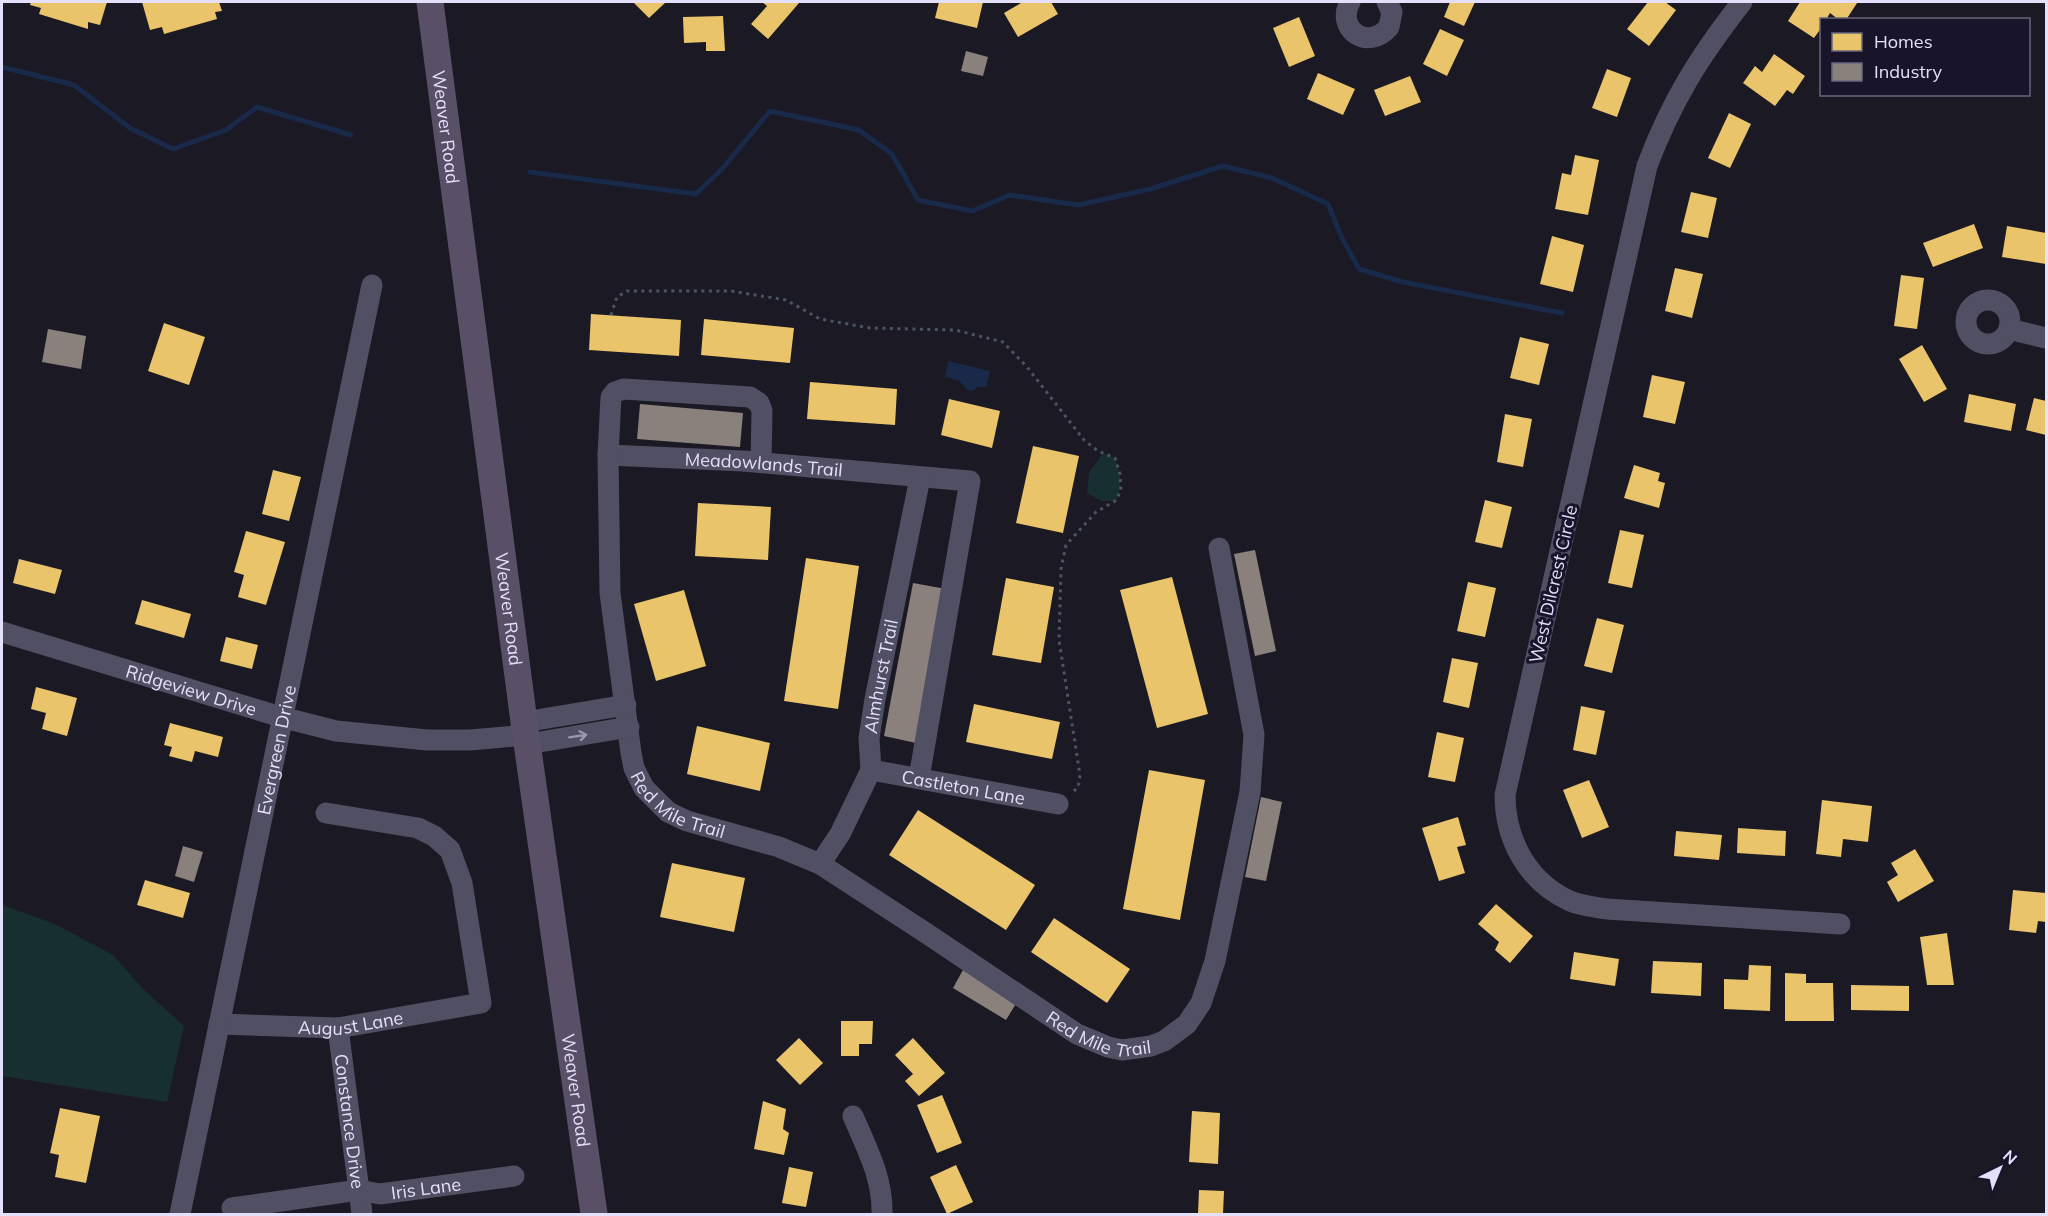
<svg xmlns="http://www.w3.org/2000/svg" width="2048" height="1216" viewBox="0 0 2048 1216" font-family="Mulish,sans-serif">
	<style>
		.green { fill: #182f30 }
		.water { fill: #18294a }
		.homes { fill: #e9c46a }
		.industry { fill: #8a817c }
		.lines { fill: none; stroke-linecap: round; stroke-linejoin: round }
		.stream { stroke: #18294a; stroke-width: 5 }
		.path { stroke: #4b5562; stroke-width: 3; stroke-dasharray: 3 4.5; stroke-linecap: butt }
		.minor { stroke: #514f63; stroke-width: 21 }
		.major { stroke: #595067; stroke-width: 27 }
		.oneway { stroke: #9a98af }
		.labels { text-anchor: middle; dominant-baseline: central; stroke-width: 6; stroke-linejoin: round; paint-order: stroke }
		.street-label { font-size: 18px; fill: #e4e0fb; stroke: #181429 }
	</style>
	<rect width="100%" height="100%" fill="#1b1924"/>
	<g class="green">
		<path d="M1103 453 1115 458C1120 473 1124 486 1115 501H1101L1087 493 1089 473Z"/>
		<polygon points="2,905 55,924 113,955 143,989 184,1026 167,1102 2,1076"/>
	</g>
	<polygon class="water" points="948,361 990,371 986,387 977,387 973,391 967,390 960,381 945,377"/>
	<g class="homes">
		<polygon points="31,2 107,2 100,25 88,22 88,29 39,14 41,8 30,5"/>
		<polygon points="142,2 219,2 222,11 215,12 217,19 164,34 162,27 150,30"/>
		<polygon points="633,2 666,2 649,18"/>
		<polygon points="762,2 797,2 799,3 768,39 751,24 767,6"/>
		<polygon points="939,2 983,2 977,28 935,18"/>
		<polygon points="1020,2 1051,2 1058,14 1018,37 1004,13 1021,3"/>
		<polygon points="1450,2 1475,2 1464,26 1444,17"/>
		<polygon points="1648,2 1665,2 1676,10 1649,46 1627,29"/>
		<polygon points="1800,2 1854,2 1857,3 1846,20 1839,20 1830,13 1826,20 1822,20 1822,27 1814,38 1788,21"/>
		<polygon points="723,16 725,51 706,51 706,42 684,43 683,17"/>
		<polygon points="1299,17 1315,56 1289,67 1273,28"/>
		<polygon points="1440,29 1464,40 1447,76 1423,64"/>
		<polygon points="1774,54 1805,76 1793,94 1787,90 1775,106 1743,83 1755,66 1762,72"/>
		<polygon points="1607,69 1631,78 1617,117 1592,108"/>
		<polygon points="1318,73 1355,89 1343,115 1307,99"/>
		<polygon points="1410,76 1421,102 1385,116 1374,90"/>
		<polygon points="1729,113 1751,124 1730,168 1708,158"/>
		<polygon points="1575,155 1599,160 1588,215 1555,209 1562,173 1571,175"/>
		<polygon points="1691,192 1717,198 1708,238 1681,232"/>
		<polygon points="1974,224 1983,248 1933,267 1923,243"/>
		<polygon points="2007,226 2046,233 2046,264 2002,257"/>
		<polygon points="1552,236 1584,245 1573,292 1540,284"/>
		<polygon points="1675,268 1703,274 1692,318 1665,311"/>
		<polygon points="1901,275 1924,278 1917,329 1894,326"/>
		<polygon points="591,314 681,320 679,356 589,350"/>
		<polygon points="704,319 794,328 790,363 701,355"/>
		<polygon points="164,323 205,337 189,385 148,371"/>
		<polygon points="1520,337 1549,344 1539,385 1510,378"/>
		<polygon points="1922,345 1947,389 1924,402 1899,359"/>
		<polygon points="1652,375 1685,382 1675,424 1643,417"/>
		<polygon points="810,382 897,389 895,425 807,419"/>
		<polygon points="1969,394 2016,404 2011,431 1964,422"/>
		<polygon points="2034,398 2046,401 2046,435 2026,430"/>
		<polygon points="949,399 1000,411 992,448 941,435"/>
		<polygon points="1505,414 1532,419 1523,467 1497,462"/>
		<polygon points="1033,446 1079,456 1063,533 1016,523"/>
		<polygon points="1634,465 1660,473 1658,481 1665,483 1659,508 1624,498"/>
		<polygon points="273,470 301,477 289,521 262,514"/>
		<polygon points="1485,500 1512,507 1502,548 1475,542"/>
		<polygon points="698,503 771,507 768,560 695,556"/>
		<polygon points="1620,530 1644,535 1632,588 1608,583"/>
		<polygon points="246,531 285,542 266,605 238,597 244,575 234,572"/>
		<polygon points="806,558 859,566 838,709 784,701"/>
		<polygon points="19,559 62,570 55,594 13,583"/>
		<polygon points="1172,577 1208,714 1157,728 1120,590"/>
		<polygon points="1006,578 1054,587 1041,663 992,655"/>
		<polygon points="1468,582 1496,588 1485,637 1457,631"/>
		<polygon points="684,590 706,666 656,681 634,604"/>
		<polygon points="142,600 191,614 184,638 135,624"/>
		<polygon points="1597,618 1624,625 1612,673 1584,666"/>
		<polygon points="226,637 258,645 252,669 220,661"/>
		<polygon points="1452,658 1478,663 1469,708 1443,702"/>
		<polygon points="36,687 77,698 67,736 42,729 46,713 31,709"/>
		<polygon points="974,704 1060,722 1052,759 966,742"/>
		<polygon points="1581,706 1605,711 1596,755 1573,750"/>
		<polygon points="170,723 223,737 218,757 195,751 192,762 169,756 172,747 164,745"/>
		<polygon points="697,726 770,743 760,791 687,774"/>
		<polygon points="1437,732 1464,738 1455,782 1428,777"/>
		<polygon points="1149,770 1205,780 1180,920 1123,909"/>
		<polygon points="1589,780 1609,827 1582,838 1563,790"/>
		<polygon points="1822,800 1872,806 1868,842 1843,839 1841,857 1816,854"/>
		<polygon points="918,810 1035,885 1006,930 889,855"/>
		<polygon points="1458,817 1466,845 1457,847 1465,873 1439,881 1422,828"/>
		<polygon points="1738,828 1786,831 1785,856 1737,853"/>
		<polygon points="1676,831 1722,835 1719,860 1674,856"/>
		<polygon points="1915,849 1934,881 1898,902 1887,882 1898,875 1891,863"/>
		<polygon points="672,863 745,878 734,932 660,917"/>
		<polygon points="145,880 190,893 183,918 137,905"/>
		<polygon points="2013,890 2046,893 2046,922 2038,921 2036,933 2009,930"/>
		<polygon points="1496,904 1533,936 1510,963 1495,950 1499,942 1478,924"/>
		<polygon points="1054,918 1130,969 1107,1003 1031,952"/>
		<polygon points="1947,933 1954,985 1927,985 1920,937"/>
		<polygon points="1574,952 1619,959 1615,986 1570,979"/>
		<polygon points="1653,961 1702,963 1701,996 1651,993"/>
		<polygon points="1749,965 1771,966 1770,1011 1724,1009 1724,979 1748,980"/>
		<polygon points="1785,973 1806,974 1806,983 1833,983 1834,1021 1785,1021"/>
		<polygon points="1851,985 1909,986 1909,1011 1851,1010"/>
		<polygon points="841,1021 873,1021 872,1044 859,1044 859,1056 841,1056"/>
		<polygon points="799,1038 823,1063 800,1085 776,1060"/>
		<polygon points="913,1038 945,1073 919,1096 905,1081 913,1074 895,1055"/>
		<polygon points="942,1095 962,1143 937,1153 917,1105"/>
		<polygon points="763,1101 786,1109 783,1129 789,1133 784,1155 754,1149"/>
		<polygon points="60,1108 100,1116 86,1183 55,1177 59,1155 50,1153"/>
		<polygon points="1192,1111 1220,1113 1218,1164 1189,1162"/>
		<polygon points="956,1165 973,1202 947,1214 930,1177"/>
		<polygon points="789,1167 813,1172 806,1207 782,1203"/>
		<polygon points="1199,1190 1224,1191 1223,1214 1198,1214"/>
	</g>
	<g class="industry">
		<polygon points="966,51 988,57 983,76 961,71"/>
		<polygon points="48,329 86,336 81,369 42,362"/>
		<polygon points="640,404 743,413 740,447 637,439"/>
		<polygon points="1255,550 1276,651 1255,656 1234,554"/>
		<polygon points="913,583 946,589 916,743 884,736"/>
		<polygon points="1261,797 1282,802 1266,881 1245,877"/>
		<polygon points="183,846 203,852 194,882 175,876"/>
		<polygon points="963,970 1017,1002 1006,1020 953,988"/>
	</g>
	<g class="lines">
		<g class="stream">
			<polyline points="2,67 74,85 130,128 173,149 226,130 257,107 351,135"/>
			<polyline points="530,172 696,194 722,169 770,111 859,130 892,154 918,200 972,211 1010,195 1078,205 1150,189 1223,166 1272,178 1328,204 1341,236 1359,269 1403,282 1562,313"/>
		</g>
		<polyline class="path" points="611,315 617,297 627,291 731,291 786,300 820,319 870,328 955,330 1003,342 1027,367 1084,440 1098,451 1115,458 1120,474 1121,491 1115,501 1096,512 1066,545 1061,569 1059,640 1080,775 1078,788 1072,792"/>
		<g class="minor">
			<path d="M1350 2C1335 29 1368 52 1389 27L1392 12 1387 2"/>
			<path d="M1742 2C1699 57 1672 100 1647 166L1505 795C1505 840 1528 882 1570 901 1582 906 1595 907 1607 909L1840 924"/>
			<circle cx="1988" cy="322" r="22"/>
			<polyline points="2009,329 2046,338"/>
			<path id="s1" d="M608 455 743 461 970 481 919 778"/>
			<path id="s2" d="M761 462 762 411 759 403 750 397 624 389 615 392 611 397 608 455 610 593 631 753 634 768 644 788 668 812 687 821 779 847 820 864 926 933 1077 1034 1108 1047 1122 1050 1151 1046 1164 1041 1187 1024 1201 1003 1215 961 1250 792 1254 735 1219 548"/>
			<path id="s3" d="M2 632 281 717 336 731 427 740H470L526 735"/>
			<polyline points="524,722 626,705"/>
			<polyline points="528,744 629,727"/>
			<path id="s4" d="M871 770 1058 804"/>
			<path id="s5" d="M820 864 840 834 871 770 869 738 875 699 920 478"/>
			<path id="s6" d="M219 1024 338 1028 481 1003 462 883 450 850 434 836 418 828 326 813"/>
			<path id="s7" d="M338 1028 362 1214"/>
			<path d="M853 1116C867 1149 883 1178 882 1214"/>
			<path id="s8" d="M232 1208 359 1190 380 1194 514 1176"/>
			<path id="s9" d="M180 1214 372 285"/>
		</g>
		<path class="major" id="s10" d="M430 2 524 722 594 1214"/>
	</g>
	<defs><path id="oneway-shaft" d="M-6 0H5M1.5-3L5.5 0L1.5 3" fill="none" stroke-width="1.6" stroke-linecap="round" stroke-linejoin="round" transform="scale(1.5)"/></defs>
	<use class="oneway" href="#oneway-shaft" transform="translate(578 736) rotate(-9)"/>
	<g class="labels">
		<g class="street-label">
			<text stroke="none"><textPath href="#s10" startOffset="126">Weaver Road</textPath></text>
			<text stroke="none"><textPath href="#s1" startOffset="156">Meadowlands Trail</textPath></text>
			<text transform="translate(1553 584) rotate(-77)">West Dilcrest Circle</text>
			<text stroke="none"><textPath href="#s10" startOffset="612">Weaver Road</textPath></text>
			<text stroke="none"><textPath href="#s5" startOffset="202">Almhurst Trail</textPath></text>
			<text stroke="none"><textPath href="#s3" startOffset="198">Ridgeview Drive</textPath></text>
			<text stroke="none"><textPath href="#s9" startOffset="474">Evergreen Drive</textPath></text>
			<text stroke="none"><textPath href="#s4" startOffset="94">Castleton Lane</textPath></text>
			<text stroke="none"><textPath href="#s2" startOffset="646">Red Mile Trail</textPath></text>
			<text stroke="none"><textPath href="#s6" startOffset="132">August Lane</textPath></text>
			<text stroke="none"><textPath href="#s2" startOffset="1132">Red Mile Trail</textPath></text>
			<text stroke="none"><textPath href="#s10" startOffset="1098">Weaver Road</textPath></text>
			<text stroke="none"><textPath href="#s7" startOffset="94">Constance Drive</textPath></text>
			<text stroke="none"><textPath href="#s8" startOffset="196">Iris Lane</textPath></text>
		</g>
	</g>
	<rect width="2048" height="1216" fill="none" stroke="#e4e0fb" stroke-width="6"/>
	<rect x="1820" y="18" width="210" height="78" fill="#181429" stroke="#6a667d" stroke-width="1.5"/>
	<rect x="1832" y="33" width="30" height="18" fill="#e9c46a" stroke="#6a667d" stroke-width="1.5"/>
	<text x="1874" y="48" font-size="18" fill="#e4e0fb">Homes</text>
	<rect x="1832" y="63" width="30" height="18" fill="#8a817c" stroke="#6a667d" stroke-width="1.5"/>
	<text x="1874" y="78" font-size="18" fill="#e4e0fb">Industry</text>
	<g transform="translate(2000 1168) rotate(43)" stroke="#181429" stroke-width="4.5" paint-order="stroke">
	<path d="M0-4.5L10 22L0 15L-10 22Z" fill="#e4e0fb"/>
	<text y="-9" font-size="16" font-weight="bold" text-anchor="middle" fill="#e4e0fb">N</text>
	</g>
</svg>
